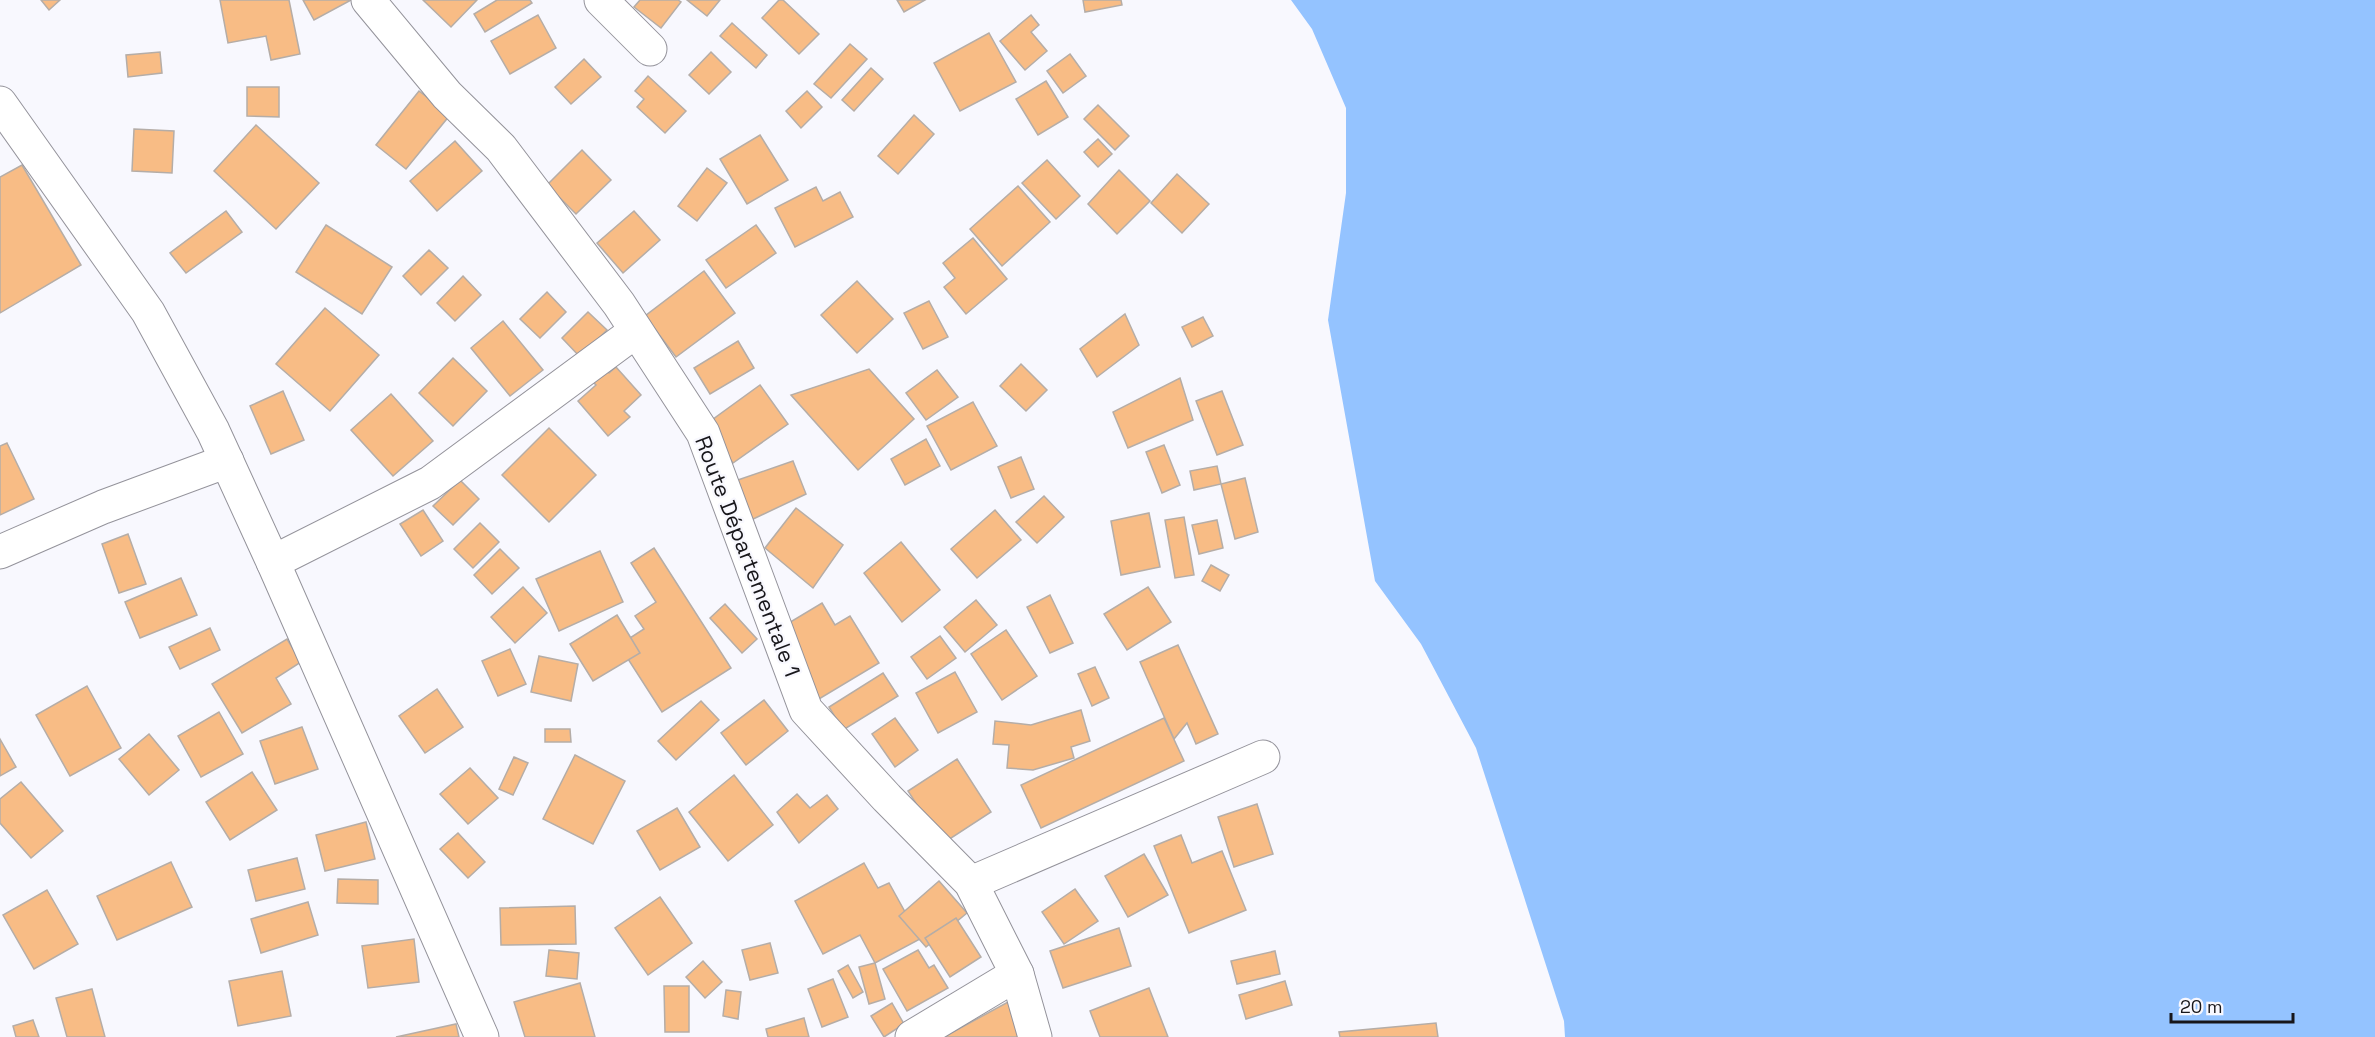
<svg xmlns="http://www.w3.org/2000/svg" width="2375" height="1037" viewBox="0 0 2375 1037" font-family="'Space Grotesk',sans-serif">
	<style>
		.water { fill: #94c3ff }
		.building { fill: #f8bc85; stroke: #b5ada7; stroke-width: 1.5 }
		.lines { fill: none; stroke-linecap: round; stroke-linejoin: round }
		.minor-casing { stroke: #94939b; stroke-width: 35 }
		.major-casing { stroke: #94939b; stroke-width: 35 }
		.minor { stroke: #fff; stroke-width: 33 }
		.major { stroke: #fff; stroke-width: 33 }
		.labels { text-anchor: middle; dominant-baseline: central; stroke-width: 4.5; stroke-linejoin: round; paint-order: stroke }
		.street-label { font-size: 22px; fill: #17161a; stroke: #f8f8fe }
	</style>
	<rect width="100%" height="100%" fill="#f8f8fe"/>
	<polygon class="water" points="1291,0 2375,0 2375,1037 1565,1037 1564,1021 1476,748 1421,644 1375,581 1328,320 1346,193 1346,108 1312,29"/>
	<g class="building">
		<polygon points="41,0 60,0 49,10"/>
		<polygon points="220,0 289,0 300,54 271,60 266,36 228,43"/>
		<polygon points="303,0 351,0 314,20"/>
		<polygon points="423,0 477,0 451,27"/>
		<polygon points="497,0 530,0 532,3 485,32 474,14"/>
		<polygon points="640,0 678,0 681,2 661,28 634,7"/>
		<polygon points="687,0 720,0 707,16"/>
		<polygon points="779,0 783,0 819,34 799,54 762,18"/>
		<polygon points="897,0 925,0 904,12"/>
		<polygon points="1083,0 1121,0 1122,5 1085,12"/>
		<polygon points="538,15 556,48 510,74 491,41"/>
		<polygon points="1031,15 1039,25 1031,32 1047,51 1025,70 1000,41"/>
		<polygon points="732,23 767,55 756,68 720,36"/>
		<polygon points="989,33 1016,82 960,111 934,63"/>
		<polygon points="850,44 867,59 831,98 814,84"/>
		<polygon points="160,52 162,73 128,77 126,55"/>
		<polygon points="711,52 731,72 709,94 689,75"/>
		<polygon points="1070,54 1086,76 1063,93 1047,71"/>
		<polygon points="584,59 601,77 571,104 555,87"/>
		<polygon points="871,68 883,79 854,111 842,100"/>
		<polygon points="648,76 686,111 665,133 637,107 644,99 635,91"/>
		<polygon points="1046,81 1068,117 1038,135 1016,99"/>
		<polygon points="247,87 279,87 279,117 247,116"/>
		<polygon points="419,91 450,115 406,169 376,145"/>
		<polygon points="807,91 822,107 801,128 786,111"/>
		<polygon points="1098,105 1129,136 1115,150 1084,119"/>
		<polygon points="914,115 934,134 898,174 878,156"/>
		<polygon points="256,125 319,183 276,229 214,171"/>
		<polygon points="134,129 174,131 172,173 132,171"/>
		<polygon points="760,135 788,180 747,204 720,159"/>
		<polygon points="1098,139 1112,154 1098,167 1084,152"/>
		<polygon points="455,141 482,171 437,211 410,181"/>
		<polygon points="582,150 611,180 576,214 547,185"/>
		<polygon points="1047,160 1080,196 1056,219 1022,183"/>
		<polygon points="22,165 81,265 0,313 0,177"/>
		<polygon points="707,168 727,183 697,221 678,206"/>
		<polygon points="1119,170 1150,201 1117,234 1088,204"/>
		<polygon points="1177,174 1209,204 1182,233 1151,203"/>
		<polygon points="1018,186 1050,222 1002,266 970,229"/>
		<polygon points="816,187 823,201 840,192 853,217 795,247 775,208"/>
		<polygon points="226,211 242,232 186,273 170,253"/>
		<polygon points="634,211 660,240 623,273 597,243"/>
		<polygon points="326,225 392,267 362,314 296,272"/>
		<polygon points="756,225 776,253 726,288 706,260"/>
		<polygon points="973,238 1007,279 966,314 944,287 955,278 943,263"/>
		<polygon points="429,250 448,268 421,295 403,276"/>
		<polygon points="704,271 735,313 676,357 645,316"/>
		<polygon points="463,276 481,295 455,321 437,303"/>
		<polygon points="857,281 893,319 857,353 821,315"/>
		<polygon points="547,292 566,312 540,338 520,319"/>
		<polygon points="929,301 948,337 923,349 904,313"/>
		<polygon points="325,308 379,355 330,411 276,364"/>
		<polygon points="588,312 607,330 580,357 562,338"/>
		<polygon points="1125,314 1139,345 1097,377 1080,349"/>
		<polygon points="1203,317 1213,336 1192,347 1182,327"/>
		<polygon points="503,321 543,370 510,396 471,348"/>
		<polygon points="738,341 754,368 710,394 694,368"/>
		<polygon points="453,358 487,391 453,426 419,393"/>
		<polygon points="601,364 609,373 616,367 641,395 624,411 630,417 608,436 578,401 596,385 588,377"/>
		<polygon points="1021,364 1047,390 1026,411 1000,386"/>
		<polygon points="869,369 914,419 858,470 791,395"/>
		<polygon points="937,370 958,397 926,420 906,393"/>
		<polygon points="1180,378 1193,420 1128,448 1113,412"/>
		<polygon points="760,385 788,424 733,463 705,425"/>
		<polygon points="283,391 304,440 271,454 250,406"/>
		<polygon points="1222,391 1243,445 1217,455 1196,401"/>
		<polygon points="391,394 433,441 393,476 351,430"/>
		<polygon points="973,402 997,446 951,470 927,426"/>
		<polygon points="549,428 596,475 549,522 502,475"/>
		<polygon points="926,439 940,466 905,485 891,459"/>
		<polygon points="7,443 34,499 0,515 0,446"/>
		<polygon points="1164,445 1180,485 1162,493 1146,452"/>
		<polygon points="1021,457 1034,489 1011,498 998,467"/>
		<polygon points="793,461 806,494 747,522 732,482"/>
		<polygon points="1217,466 1221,484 1194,490 1190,471"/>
		<polygon points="1245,478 1258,532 1235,539 1221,484"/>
		<polygon points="460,480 479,499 453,525 433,506"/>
		<polygon points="1044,496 1064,517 1037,543 1016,522"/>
		<polygon points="796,508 843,545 813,588 765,548"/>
		<polygon points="423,510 443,541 421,556 400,524"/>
		<polygon points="995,510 1021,540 977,578 951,549"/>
		<polygon points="1149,513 1160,567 1121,575 1111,521"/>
		<polygon points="1184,517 1194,575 1175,578 1165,520"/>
		<polygon points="1217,520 1223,548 1199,554 1192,525"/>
		<polygon points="480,523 499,542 473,568 454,549"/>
		<polygon points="128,534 146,584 119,593 102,544"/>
		<polygon points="901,542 940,590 902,622 864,573"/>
		<polygon points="654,548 731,668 662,712 619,645 644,629 635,616 656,602 631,563"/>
		<polygon points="500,549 519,568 492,594 474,575"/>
		<polygon points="600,551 623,602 559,631 536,579"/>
		<polygon points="1211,565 1229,575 1220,591 1202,581"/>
		<polygon points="181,578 197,615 140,638 125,602"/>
		<polygon points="523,587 547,613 515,643 491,617"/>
		<polygon points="1148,587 1171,622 1127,650 1104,614"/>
		<polygon points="1050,595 1073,643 1050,653 1027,607"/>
		<polygon points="976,600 997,625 965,652 944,627"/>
		<polygon points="822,603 835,625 850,616 879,663 819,699 777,630"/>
		<polygon points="725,604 757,639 742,653 710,618"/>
		<polygon points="617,615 640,653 593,681 570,644"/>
		<polygon points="210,628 220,650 180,669 169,647"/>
		<polygon points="1006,630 1037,676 1002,700 971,654"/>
		<polygon points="940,636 956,658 927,679 911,657"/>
		<polygon points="287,639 301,662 276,678 291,704 242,733 212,684"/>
		<polygon points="1178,645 1218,734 1196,744 1187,723 1174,739 1140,662"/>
		<polygon points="510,649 526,684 498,696 482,661"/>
		<polygon points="539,656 578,664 571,701 531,692"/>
		<polygon points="1095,667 1109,698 1092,706 1078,674"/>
		<polygon points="955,672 977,712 938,733 916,693"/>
		<polygon points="883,673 898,696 843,730 829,707"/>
		<polygon points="87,686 121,748 70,776 36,715"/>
		<polygon points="437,689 463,727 425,753 399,716"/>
		<polygon points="764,700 788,731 746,765 721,733"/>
		<polygon points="701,701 719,720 676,760 658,741"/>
		<polygon points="1081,710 1090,741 1071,747 1074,758 1033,770 1007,768 1009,745 993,744 995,721 1031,725"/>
		<polygon points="219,712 243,754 201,777 178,736"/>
		<polygon points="895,718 918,750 895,767 872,734"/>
		<polygon points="1164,718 1184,761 1041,828 1021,785"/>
		<polygon points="302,727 318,769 275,784 260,741"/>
		<polygon points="545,729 570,729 571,742 545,742"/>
		<polygon points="149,734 179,770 149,795 119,759"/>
		<polygon points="0,739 16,767 0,776"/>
		<polygon points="575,755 625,781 593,844 543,819"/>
		<polygon points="514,757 528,763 513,795 499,789"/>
		<polygon points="957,759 991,812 942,844 908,791"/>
		<polygon points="470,768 498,798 468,824 440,794"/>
		<polygon points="252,772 277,810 230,840 206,802"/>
		<polygon points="734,775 773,825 728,861 689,812"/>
		<polygon points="21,782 63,831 31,858 0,823 0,799"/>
		<polygon points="797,794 810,808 827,795 838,809 799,843 777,812"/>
		<polygon points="1257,804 1273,854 1234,867 1218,817"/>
		<polygon points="677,808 700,847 660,870 637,831"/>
		<polygon points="366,822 375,859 325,871 316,835"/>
		<polygon points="458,833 485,862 468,878 440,849"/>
		<polygon points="1181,835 1192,863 1222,851 1246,910 1189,933 1154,846"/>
		<polygon points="1144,854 1168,895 1128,917 1105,876"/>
		<polygon points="297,858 305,889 256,901 248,870"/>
		<polygon points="171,862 192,907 117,940 97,896"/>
		<polygon points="864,863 878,888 889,883 920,939 875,963 860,935 823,954 795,901"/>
		<polygon points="338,879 378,880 378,904 337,903"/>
		<polygon points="939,881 967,913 926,947 899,916"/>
		<polygon points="1075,889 1098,921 1064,944 1042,912"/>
		<polygon points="47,890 78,944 34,969 3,915"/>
		<polygon points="660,897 692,943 648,975 615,928"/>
		<polygon points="308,902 318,935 261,953 251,919"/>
		<polygon points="575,906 576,944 501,945 500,908"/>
		<polygon points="956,918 981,957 950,977 925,938"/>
		<polygon points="1119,928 1131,966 1063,988 1050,951"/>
		<polygon points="414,939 419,982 368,988 362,946"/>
		<polygon points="770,943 778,973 750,980 742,950"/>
		<polygon points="549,950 579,953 577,979 546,976"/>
		<polygon points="918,950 929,968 934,965 948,988 907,1011 883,969"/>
		<polygon points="1275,951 1280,974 1237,984 1231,961"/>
		<polygon points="703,961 722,982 705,998 686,977"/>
		<polygon points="875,963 885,999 869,1004 859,967"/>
		<polygon points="848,965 863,992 853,998 838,971"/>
		<polygon points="282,971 291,1016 238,1026 229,981"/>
		<polygon points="833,979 848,1017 822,1027 808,989"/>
		<polygon points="1285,981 1292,1005 1246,1019 1239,995"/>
		<polygon points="580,983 595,1037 525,1037 514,1002"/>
		<polygon points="664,986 689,986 689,1032 665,1032"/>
		<polygon points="1149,988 1168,1037 1100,1037 1090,1011"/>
		<polygon points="92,989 105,1037 67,1037 56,998"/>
		<polygon points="726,990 741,992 738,1019 723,1016"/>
		<polygon points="1008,1002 1026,1037 944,1037"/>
		<polygon points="892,1003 904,1024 884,1037 871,1016"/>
		<polygon points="804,1018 809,1037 768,1037 766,1029"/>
		<polygon points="33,1020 39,1037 16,1037 13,1026"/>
		<polygon points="1436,1023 1438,1037 1340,1037 1339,1032"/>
		<polygon points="456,1024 459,1037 396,1037"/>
	</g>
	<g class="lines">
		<defs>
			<g id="minor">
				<polyline points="601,0 650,49"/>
				<polyline points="0,103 148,312 213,431 273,562 482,1037"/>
				<polyline points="0,552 103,507 227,461"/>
				<polyline points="273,562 430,483 636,331"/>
				<polyline points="971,883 1263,757"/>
				<polyline points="912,1037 1017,974"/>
			</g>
			<polyline id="major" points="368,0 447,95 501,148 619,304 703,433 806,710 887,798 971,883 1017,974 1035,1037"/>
		</defs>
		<use href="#minor" class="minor-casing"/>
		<use href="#major" class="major-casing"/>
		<use href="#minor" class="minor"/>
		<use href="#major" class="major"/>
	</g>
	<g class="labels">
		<g class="street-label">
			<text transform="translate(748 556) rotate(69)">Route Départementale 1</text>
		</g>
	</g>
	<path d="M2171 1013v9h122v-9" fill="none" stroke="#17161a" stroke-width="3"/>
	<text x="2180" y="1013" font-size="18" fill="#17161a" stroke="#f8f8fe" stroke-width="4.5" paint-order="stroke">20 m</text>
</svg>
